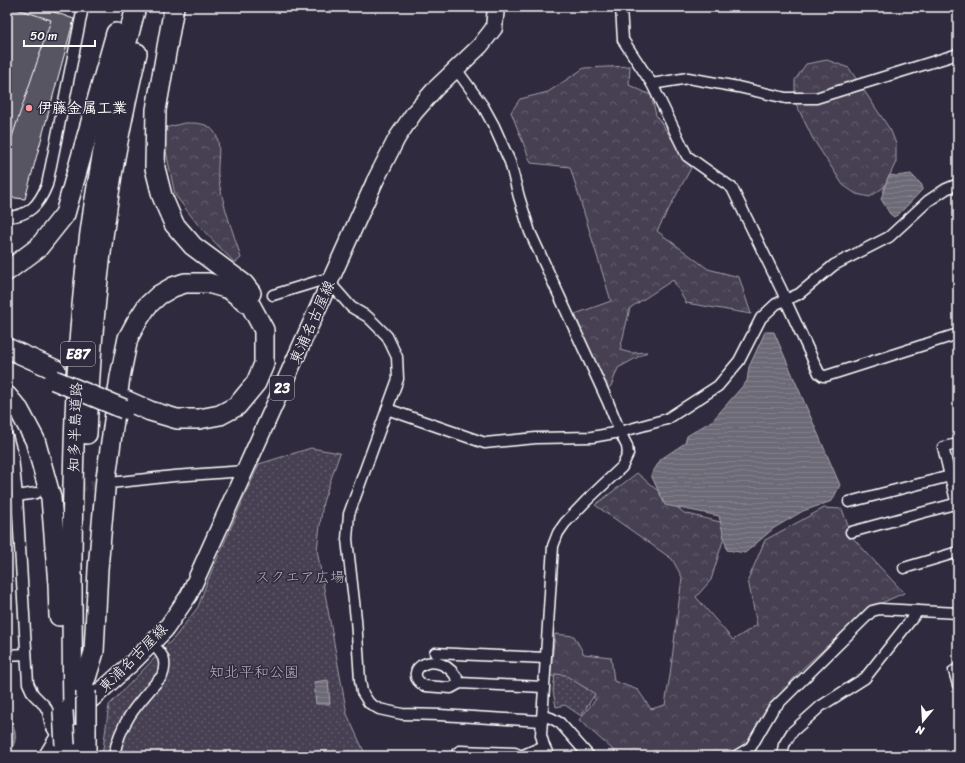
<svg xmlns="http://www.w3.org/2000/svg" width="965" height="763" viewBox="0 0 965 763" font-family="Sriracha,'Klee One',sans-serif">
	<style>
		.forest { fill: url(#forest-crowns); stroke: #a2a0a8 }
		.park { fill: url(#park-dots); stroke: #a2a0a8 }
		.water { fill: url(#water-rules); stroke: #a7a6ad }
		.building { fill: #595564; stroke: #fff }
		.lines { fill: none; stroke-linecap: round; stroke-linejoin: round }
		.minor-tunnel { stroke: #443f50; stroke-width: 10; stroke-dasharray: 10 5; stroke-linecap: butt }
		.minor-casing { stroke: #fff; stroke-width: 13 }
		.primary-casing { stroke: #fff; stroke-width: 19 }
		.motorway-casing { stroke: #fff; stroke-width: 22 }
		.minor { stroke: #2f2a3d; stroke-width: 10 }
		.primary { stroke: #2f2a3d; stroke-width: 16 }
		.motorway { stroke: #2f2a3d; stroke-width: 19 }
		.motorway-bridge-casing { stroke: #fff; stroke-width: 22; stroke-linecap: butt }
		.motorway-bridge { stroke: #2f2a3d; stroke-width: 19 }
		.poi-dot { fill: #ff9aa2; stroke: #2f2a3d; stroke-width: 1.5 }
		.labels { text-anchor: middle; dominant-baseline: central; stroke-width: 3; stroke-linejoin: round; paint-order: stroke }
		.shield { fill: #2f2a3d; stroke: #c1bfc5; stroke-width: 1 }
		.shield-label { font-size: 14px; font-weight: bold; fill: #fff }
		.poi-label { font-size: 15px; font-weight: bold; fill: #fff; stroke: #2f2a3d; text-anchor: start }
		.street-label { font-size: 15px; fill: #fff; stroke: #2f2a3d }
		.park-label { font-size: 15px; fill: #b5b3ba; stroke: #2f2a3d }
	</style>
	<defs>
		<pattern id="forest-crowns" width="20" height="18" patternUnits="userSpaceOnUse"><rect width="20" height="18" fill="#464152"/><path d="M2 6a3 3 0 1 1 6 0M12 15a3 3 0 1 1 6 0" fill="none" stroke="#625e6c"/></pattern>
		<pattern id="park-dots" width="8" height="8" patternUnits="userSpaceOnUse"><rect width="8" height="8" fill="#464152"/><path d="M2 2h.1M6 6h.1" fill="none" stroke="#625e6c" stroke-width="1.8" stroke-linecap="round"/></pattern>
		<pattern id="water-rules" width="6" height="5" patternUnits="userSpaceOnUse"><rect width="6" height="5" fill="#6d6a77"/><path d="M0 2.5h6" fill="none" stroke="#83808b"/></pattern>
	</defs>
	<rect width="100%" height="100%" fill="#2f2a3d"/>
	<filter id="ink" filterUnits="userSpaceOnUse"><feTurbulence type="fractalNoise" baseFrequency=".025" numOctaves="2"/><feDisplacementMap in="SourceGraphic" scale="8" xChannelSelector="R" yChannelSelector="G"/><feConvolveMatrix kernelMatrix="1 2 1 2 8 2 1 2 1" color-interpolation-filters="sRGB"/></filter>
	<g filter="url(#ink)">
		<g class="forest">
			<polygon points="827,60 849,68 891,131 896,144 896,162 884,187 870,197 856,194 843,185 813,139 795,102 795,80 806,64"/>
			<polygon points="630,66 629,85 651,95 656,115 691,168 657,231 708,269 739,277 751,314 686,303 673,280 630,308 620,350 631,353 647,352 618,368 611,386 605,390 575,314 611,301 570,167 531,163 511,112 520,99 548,92 584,68"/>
			<path d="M184 123C196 123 208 122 215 133 222 143 217 163 218 175 222 204 233 231 241 258L235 263 199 226 175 195 166 151 165 128Z"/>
			<polygon points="637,473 684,513 728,524 711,580 696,597 733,640 757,625 748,580 765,540 824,508 842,509 852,537 904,593 868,609 802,669 769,707 744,746 722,756 620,756 579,720 596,699 550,675 555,634 574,636 584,654 611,657 614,681 638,690 651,709 665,705 670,675 682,577 672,559 595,505"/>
		</g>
		<g class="park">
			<polygon points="311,448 340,453 323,502 317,550 347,714 366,756 102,756 109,705 175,637 198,607 207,582 259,464"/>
			<polygon points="555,674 565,675 595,694 581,716 565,705 556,707 553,691"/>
		</g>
		<g class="water">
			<polygon points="911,174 922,185 922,190 899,214 894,217 890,214 881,199 888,177 891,175 896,176"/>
			<polygon points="765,332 774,332 840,485 832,501 803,511 774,528 745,553 727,550 719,516 665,505 651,475 661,459 685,443 687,436 713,420 747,381 749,367"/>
			<polygon points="328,680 330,704 316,704 314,682"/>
			<path d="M7 713C16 730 20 739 7 756Z"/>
		</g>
		<g class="building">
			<polygon points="7,7 40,7 74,19 25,199 7,197"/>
			<polygon points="7,7 11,7 51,20 7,152"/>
		</g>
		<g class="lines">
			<polyline class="minor-tunnel" points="46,492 110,483"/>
			<defs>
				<g id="minor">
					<polyline points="621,7 623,40 652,84 687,156 732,188 783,293 785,299 819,373 823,376 826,376 958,334"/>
					<polyline points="456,69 483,106 494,126 510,162 519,197 530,232 608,402 620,432 627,446 628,454 622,467 586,501 565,523 558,533 553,546 541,735 544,746 549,756"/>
					<polyline points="652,84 688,78 738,87 786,98 816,98 958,54"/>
					<path d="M7 217C29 216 39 205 47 185L83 7"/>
					<polyline points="273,295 322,280 330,283 351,307 368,317 387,336 397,357 398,379 349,514 347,539 356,619 360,680 362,692 369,703 379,709 402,714 440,715 542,721"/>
					<polyline points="387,409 485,443 536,438 592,437 620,432 667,419 718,386 739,361 761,318 776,304 799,294 834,265 889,237 928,201 946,189 958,184"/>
					<polyline points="7,436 13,457 17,496 28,683 33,694 45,706 48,712 51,726 58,738"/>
					<polyline points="958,444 943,447 958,509"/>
					<polyline points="110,483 174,476 245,471"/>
					<polyline points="17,496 36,493"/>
					<polyline points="849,502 958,474"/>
					<polyline points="851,532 958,503"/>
					<polyline points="904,568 958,552"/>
					<polyline points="435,653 545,658"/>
					<polyline points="7,655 26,654"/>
					<polyline points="958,669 954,671 958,685"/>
					<path d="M460 683C440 643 397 671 425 686L451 688 460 683 543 687"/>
					<polyline points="543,716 551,718 560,723 589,756"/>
					<polyline points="782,755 784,745 792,732 821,706 865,678 918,611"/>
					<path d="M114 756C120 721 139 702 162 676 168 660 162 654 152 643"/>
					<polyline points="456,756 457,753 460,751 515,753 521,756 544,746"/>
					<polyline points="736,756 751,747 773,709 872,611 880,609 958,613"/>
				</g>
				<polyline id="primary" points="47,756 58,738 91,700 132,663 165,630 189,595 375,181 397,138 414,113 435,89 480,46 494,28 496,7"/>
				<g id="motorway">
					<polyline points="174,7 156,110 155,168 162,196 174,224 193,246 244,284 251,293"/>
					<polyline points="7,271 38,248 65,214 116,33"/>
					<polyline points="7,348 56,370"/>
					<polyline points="7,396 19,410 35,440 51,498 58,584 59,616"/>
					<path d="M87 434C90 358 96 283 107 208 114 156 125 104 137 53"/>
					<polyline points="86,678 94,652 98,569 106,478 120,377 128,338 136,323 147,306 159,295 173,287 185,283 208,283 229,289 251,306 264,330 264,364 256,383 237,406 220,415 199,419 177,419 150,411 125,400"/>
					<path d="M73 707C72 657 72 608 72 558 73 440 76 322 94 205 104 138 118 72 136 7"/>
					<polyline points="73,738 73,756"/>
					<polyline points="86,756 86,725"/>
				</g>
			</defs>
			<use href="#minor" class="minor-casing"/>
			<use href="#primary" class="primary-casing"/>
			<use href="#motorway" class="motorway-casing"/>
			<use href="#minor" class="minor"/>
			<use href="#primary" class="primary"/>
			<use href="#motorway" class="motorway"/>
			<defs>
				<g id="motorway-bridge">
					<polyline points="54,380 124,409"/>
					<polyline points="86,691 86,725"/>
					<polyline points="63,711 65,745"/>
				</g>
			</defs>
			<use href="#motorway-bridge" class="motorway-bridge-casing"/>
			<use href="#motorway-bridge" class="motorway-bridge"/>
		</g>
	</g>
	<circle class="poi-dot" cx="29" cy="108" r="4"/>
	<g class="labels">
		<g class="shield">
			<rect x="61" y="342" width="34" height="24" rx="3"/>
			<rect x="270" y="376" width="24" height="24" rx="3"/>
		</g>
		<g class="shield-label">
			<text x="78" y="354">E87</text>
			<text x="282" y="388">23</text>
		</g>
		<g class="poi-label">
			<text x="37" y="108">伊藤金属工業</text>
		</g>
		<g class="street-label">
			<text transform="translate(312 322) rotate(-66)">東浦名古屋線</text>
			<text transform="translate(75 427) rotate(-88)">知多半島道路</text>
			<text transform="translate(133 658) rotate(-45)">東浦名古屋線</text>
		</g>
		<g class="park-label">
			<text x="300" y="577">スクエア広場</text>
			<text x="254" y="672">知北平和公園</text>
		</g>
	</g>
	<rect width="965" height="763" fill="none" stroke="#2f2a3d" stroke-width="24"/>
	<rect x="12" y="12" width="941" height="739" fill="none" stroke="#fff" stroke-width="1.5" filter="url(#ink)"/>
	<g transform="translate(923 721) rotate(198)" stroke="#2f2a3d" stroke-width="3" paint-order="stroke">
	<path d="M0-3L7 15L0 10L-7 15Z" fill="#ffffff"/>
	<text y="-6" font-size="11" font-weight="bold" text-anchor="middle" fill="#ffffff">N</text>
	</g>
	<path d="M24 40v6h71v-6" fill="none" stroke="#ffffff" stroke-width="2"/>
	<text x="30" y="40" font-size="12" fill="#ffffff" stroke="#2f2a3d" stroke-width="3" paint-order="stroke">50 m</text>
</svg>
